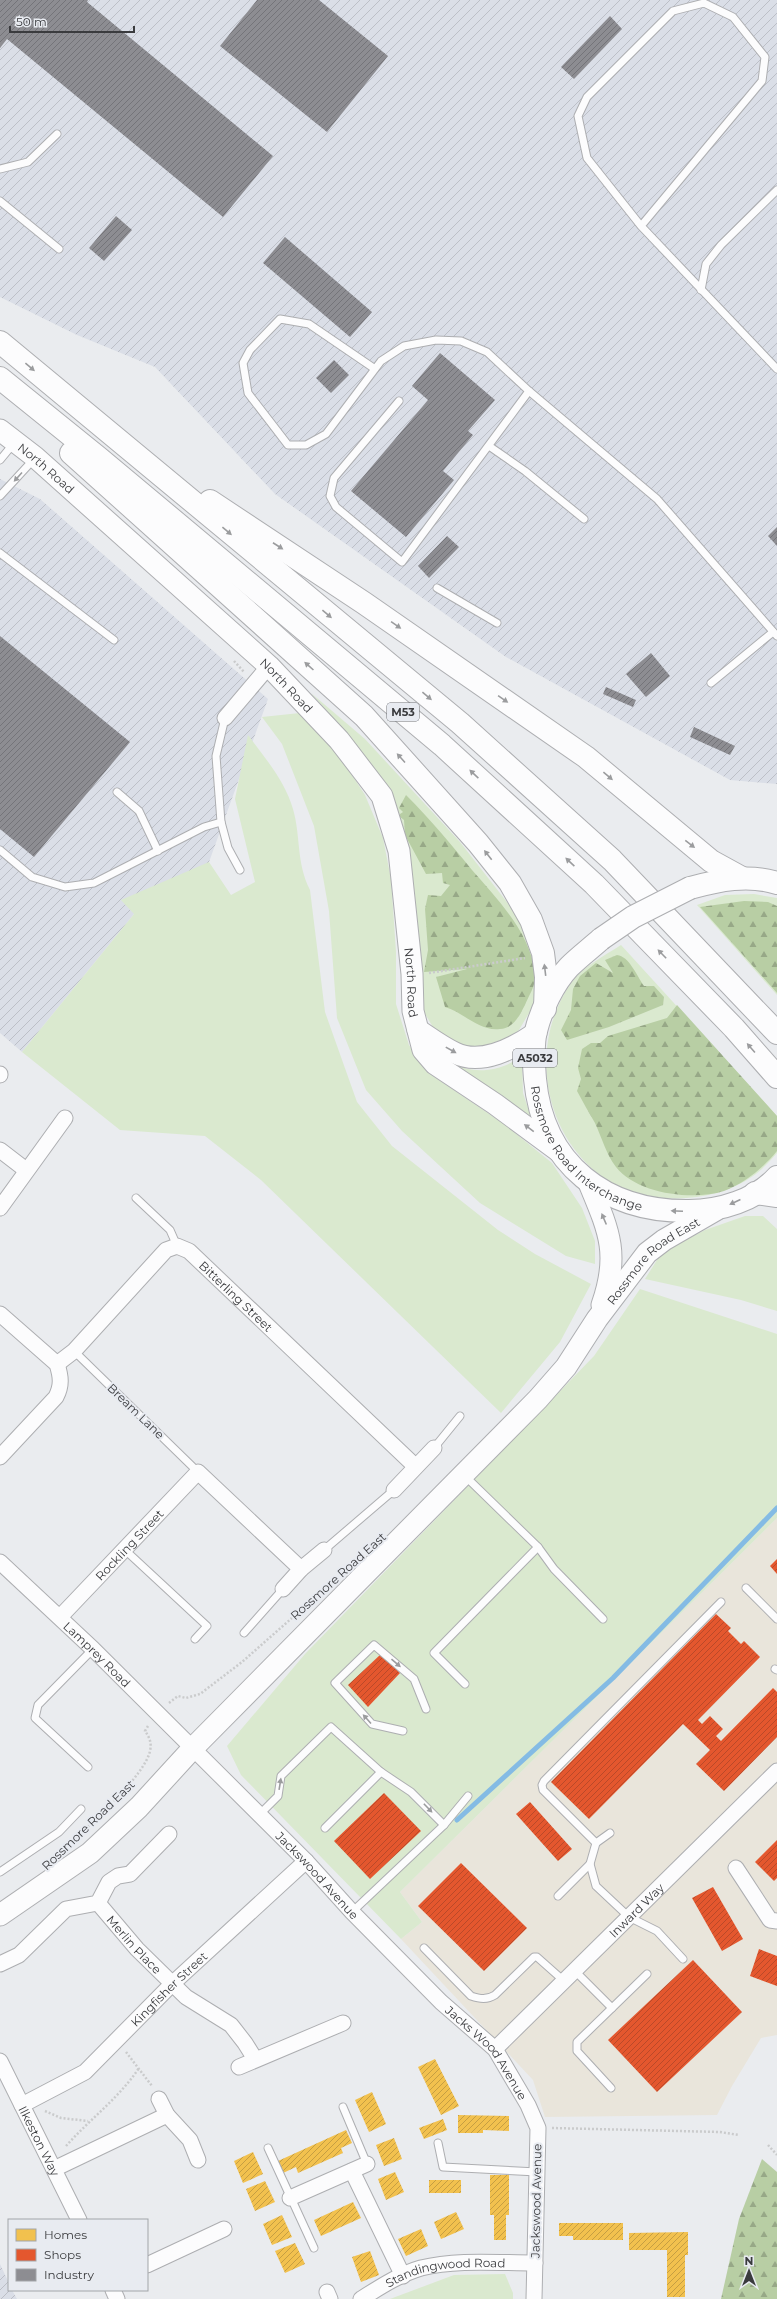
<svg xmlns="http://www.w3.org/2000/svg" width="777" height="2299" viewBox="0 0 777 2299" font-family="Montserrat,sans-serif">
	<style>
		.commercial { fill: #e9e5db }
		.industrial { fill: url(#industrial-furrows) }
		.green { fill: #dae9cf }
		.forest { fill: url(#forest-firs) }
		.homes { fill: url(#homes-hatch) }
		.shops { fill: url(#shops-hatch) }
		.industry { fill: url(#industry-hatch) }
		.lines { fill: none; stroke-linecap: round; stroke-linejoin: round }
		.stream { stroke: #84bbe4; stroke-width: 5 }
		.lane-casing { stroke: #adaeb1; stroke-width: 9 }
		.street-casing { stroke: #adaeb1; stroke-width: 17 }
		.secondary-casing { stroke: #adaeb1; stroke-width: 23 }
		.primary-casing { stroke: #adaeb1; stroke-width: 24 }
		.highway-casing { stroke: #adaeb1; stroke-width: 24 }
		.path { stroke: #cacbcc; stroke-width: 2.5; stroke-dasharray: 2 2; stroke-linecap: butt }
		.lane { stroke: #fcfcfd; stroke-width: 7 }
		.street { stroke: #fcfcfd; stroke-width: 15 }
		.secondary { stroke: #fcfcfd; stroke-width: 21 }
		.primary { stroke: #fcfcfd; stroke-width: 22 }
		.highway { stroke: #fcfcfd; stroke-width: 22 }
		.primary-bridge-casing { stroke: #adaeb1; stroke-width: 24; stroke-linecap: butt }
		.primary-bridge { stroke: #fcfcfd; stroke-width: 22 }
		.oneway { fill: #9b9c9e }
		.labels { text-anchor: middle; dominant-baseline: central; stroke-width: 4; stroke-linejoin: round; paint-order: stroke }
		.shield { fill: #e8ebf1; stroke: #6e7074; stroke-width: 1 }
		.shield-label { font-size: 11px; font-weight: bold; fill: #3a3b3e }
		.street-label { font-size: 12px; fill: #3a3b3e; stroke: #e8ebf1 }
	</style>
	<defs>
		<pattern id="industrial-furrows" width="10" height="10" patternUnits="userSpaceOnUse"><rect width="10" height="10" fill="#dadee7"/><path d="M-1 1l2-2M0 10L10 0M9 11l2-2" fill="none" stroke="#bcbfc7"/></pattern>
		<pattern id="forest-firs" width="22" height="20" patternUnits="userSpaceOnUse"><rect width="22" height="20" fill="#b8cea4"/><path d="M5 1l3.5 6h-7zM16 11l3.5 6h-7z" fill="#97a887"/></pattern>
		<pattern id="homes-hatch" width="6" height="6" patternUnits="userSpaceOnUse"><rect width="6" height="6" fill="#f2c14e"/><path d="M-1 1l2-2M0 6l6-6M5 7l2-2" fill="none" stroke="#c59e42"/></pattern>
		<pattern id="shops-hatch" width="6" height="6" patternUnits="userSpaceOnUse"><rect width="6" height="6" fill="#e4572e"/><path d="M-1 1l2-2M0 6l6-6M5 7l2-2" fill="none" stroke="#ba4929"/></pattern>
		<pattern id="industry-hatch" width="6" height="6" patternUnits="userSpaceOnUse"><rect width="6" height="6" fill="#8d8d92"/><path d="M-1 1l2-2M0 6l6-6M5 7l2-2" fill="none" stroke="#747479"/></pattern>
	</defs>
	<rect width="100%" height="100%" fill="#eaecef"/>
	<polygon class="commercial" points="777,1518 777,2035 761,2038 732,2086 717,2115 545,2117 533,2080 401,1939 422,1922 400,1892"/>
	<g class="industrial">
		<polygon points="0,0 777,0 777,784 730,780 506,657 275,494 155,367 77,335 0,297"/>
		<polygon points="0,479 40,499 268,699 209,862 134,914 22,1052 0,1033"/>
		<polygon points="0,2264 9,2283 9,2290 12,2290 17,2299 0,2299"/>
	</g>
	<g class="green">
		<polygon points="311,693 365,739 460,842 510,906 525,927 535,949 536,994 532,1008 519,1030 511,1037 480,1047 459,1046 436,1032 422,1009 415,899 409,855 372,767 354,742"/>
		<polygon points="300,713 330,741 365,795 383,838 391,879 396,952 396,1004 409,1045 427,1072 504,1124 552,1163 582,1208 595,1241 595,1264 566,1256 480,1203 402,1131 366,1090 337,1018 329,911 314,826 282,744 262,717"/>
		<path d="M248 735C265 758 285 781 293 809 301 837 296 862 310 890L325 1012 357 1102 392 1146 498 1230 535 1254 591 1284 560 1342 501 1413 261 1180 205 1136 120 1130 22 1052 134 914 121 900 209 862 231 895 255 882 235 799Z"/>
		<polygon points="754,894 777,898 777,995 697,905 725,895"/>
		<path d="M621 945 777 1116V1153C770 1161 762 1170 753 1176 710 1206 637 1207 596 1172 541 1126 530 1042 571 983 582 967 604 956 621 945Z"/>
		<path d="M522 1055 523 1093 533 1123 450 1070 454 1064C475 1075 504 1071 522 1055Z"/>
		<polygon points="745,1216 763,1216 777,1229 777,1311 741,1300 645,1279 662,1252 705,1230"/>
		<polygon points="640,1289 777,1334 777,1518 400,1892 422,1922 401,1939 241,1775 227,1746 305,1654 594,1356"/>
		<polygon points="505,2274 513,2293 513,2299 390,2299 454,2275"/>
	</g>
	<g class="forest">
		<path d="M406 795C430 819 451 844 472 870 498 900 531 933 535 974 536 986 529 995 525 1005 519 1016 514 1028 500 1029 480 1032 463 1012 445 1007L436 977 467 969 424 972 428 950 425 909 428 895 441 896 450 885 443 883 442 873 426 874 405 835 404 820 400 817V814L403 812 399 808Z"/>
		<polygon points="744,901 768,902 777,906 777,993 700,907"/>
		<path d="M617 955C629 956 637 976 644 986H654L664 997 663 1005 609 1027 567 1040 561 1030 571 1010 573 989 580 976 596 963 613 973 605 960Z"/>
		<path d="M677 1005 777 1116V1151C763 1168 745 1183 724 1191 693 1201 637 1194 616 1167 606 1154 602 1138 595 1123 589 1113 583 1102 577 1091L581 1079 578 1068 582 1049 591 1043H600L608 1036 667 1018Z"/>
		<polygon points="762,2159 777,2172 777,2299 721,2299 739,2219"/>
	</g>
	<g class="homes">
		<polygon points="435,2059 459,2106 441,2115 418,2067"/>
		<polygon points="372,2092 386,2124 369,2132 355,2100"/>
		<polygon points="458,2115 509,2116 509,2131 483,2130 483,2133 458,2133"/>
		<polygon points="443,2119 447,2130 424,2139 419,2128"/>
		<polygon points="346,2130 352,2143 341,2148 343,2153 298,2173 296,2167 283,2173 278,2161"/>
		<polygon points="394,2138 402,2159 384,2166 376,2145"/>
		<polygon points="253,2152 263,2174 243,2183 234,2161"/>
		<polygon points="395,2172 404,2192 386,2200 378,2179"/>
		<polygon points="490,2175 509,2175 509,2215 506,2215 506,2240 494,2240 494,2215 490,2215"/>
		<rect x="429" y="2180" width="32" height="13"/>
		<polygon points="265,2181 275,2202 255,2211 246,2189"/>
		<polygon points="353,2202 361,2218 321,2236 314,2220"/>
		<polygon points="456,2212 464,2229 441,2239 434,2222"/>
		<polygon points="282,2215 292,2237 272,2245 263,2224"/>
		<polygon points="559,2223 623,2223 623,2240 573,2240 573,2236 559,2236"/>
		<polygon points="421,2229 428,2246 406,2256 398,2239"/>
		<polygon points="688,2232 688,2255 685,2255 685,2297 667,2297 667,2250 629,2250 629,2233"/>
		<polygon points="295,2243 305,2264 285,2273 275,2251"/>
		<polygon points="370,2251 379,2275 361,2282 352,2257"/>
	</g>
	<g class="shops">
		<polygon points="777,1559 777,1574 770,1566"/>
		<polygon points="716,1614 731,1628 728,1631 741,1644 744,1641 760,1657 698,1720 702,1724 710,1716 723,1729 716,1736 721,1741 773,1688 777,1692 777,1737 724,1791 696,1764 710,1750 683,1724 589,1819 551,1782"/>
		<polygon points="381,1654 400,1673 368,1707 348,1685"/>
		<polygon points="384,1793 421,1831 370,1879 334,1841"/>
		<polygon points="530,1802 572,1849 558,1861 516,1814"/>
		<polygon points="777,1840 777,1878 774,1881 755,1862"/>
		<polygon points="461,1863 527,1928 484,1971 418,1906"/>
		<polygon points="713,1887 743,1939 722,1951 692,1898"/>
		<polygon points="759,1949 777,1956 777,1986 750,1976"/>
		<polygon points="693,1960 742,2012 657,2092 608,2040"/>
	</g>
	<g class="industry">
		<polygon points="0,0 88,0 87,2 273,156 223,217 7,39 0,48"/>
		<polygon points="257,0 319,0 388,56 327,132 220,46"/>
		<polygon points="610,16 622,29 574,79 561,67"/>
		<polygon points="116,216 132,230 104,261 89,248"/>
		<polygon points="285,237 372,312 350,337 263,263"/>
		<polygon points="440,353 495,400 468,431 473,435 443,471 454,480 406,537 351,491 428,400 412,386"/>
		<polygon points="334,360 349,375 331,393 316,378"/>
		<polygon points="777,527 777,546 768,536"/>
		<polygon points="447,536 459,547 429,578 418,566"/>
		<polygon points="0,636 130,742 34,857 0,829"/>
		<polygon points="651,653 670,676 646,697 626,674"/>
		<polygon points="606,687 636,700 633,707 603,694"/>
		<polygon points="694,727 735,746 730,755 690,737"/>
	</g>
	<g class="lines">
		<polyline class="stream" points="457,1820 613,1678 777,1508"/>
		<defs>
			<g id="lane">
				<polyline points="0,169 28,162 57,134"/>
				<polyline points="0,201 59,249"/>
				<polyline points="641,226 762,81 765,57 733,17 704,3 673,11 587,97 578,116 587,158 641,226 777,369"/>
				<polyline points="701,290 706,264 721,245 777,190"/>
				<polyline points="375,369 309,324 280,319 250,350 243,363 248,393 288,445 306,445 326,434 381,361 404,346 436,340 461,341 487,352 529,391 657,499 777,636"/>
				<polyline points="399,401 334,478 330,496 336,507 402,562 529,391"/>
				<polyline points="489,446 525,471 584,519"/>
				<polyline points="0,460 14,443"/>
				<polyline points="0,496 34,459"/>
				<polyline points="0,553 114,640"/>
				<polyline points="437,588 497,623"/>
				<polyline points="711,683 773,632"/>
				<polyline points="225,718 216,756 221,822 228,848 240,870"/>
				<polyline points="117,792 139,811 158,851"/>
				<polyline points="0,850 32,877 65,887 94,883 204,827 221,822"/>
				<polyline points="136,1198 170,1230 177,1246"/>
				<polyline points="74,1351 198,1472"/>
				<polyline points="434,1448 460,1416"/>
				<polyline points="464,1475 538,1547 434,1653 465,1684"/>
				<polyline points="538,1547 554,1569 603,1619"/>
				<polyline points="124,1549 207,1626 195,1639"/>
				<polyline points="324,1550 394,1490"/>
				<polyline points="746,1588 777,1619"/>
				<polyline points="244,1633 283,1589"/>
				<polyline points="775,1669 777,1670"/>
				<polyline points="403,1731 372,1724 335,1683 374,1645 414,1679 426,1709"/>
				<polyline points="88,1767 35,1718 38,1705 93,1649"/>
				<polyline points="259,1815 278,1796 281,1776 331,1727 381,1772 411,1792 444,1825"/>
				<polyline points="325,1828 381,1772"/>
				<polyline points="610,1833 596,1843 590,1864 596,1886 629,1917 657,1931 683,1959"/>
				<polyline points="596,1843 543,1790 542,1785 544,1781 721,1602"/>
				<polyline points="0,1872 59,1832 81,1809"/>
				<polyline points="558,1896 590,1864"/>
				<polyline points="352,1912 444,1825 468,1796"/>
				<path d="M424 1948 471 1996C480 1999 487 2000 495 1995L534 1957H537L564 1981"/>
				<polyline points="575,1971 612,2008 577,2042 577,2051 611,2088"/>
				<polyline points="612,2008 647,1974"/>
				<polyline points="343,2107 367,2164"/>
				<polyline points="438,2143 443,2167 537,2172"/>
				<polyline points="268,2148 314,2248"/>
			</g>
			<g id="street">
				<polyline points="225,718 269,666"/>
				<polyline points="0,1075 0,1074"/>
				<polyline points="0,1150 26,1170"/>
				<polyline points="0,1208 65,1118"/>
				<path d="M0 1314 57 1364C61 1377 62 1385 56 1397L0 1457"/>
				<path id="s1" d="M57 1364 74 1351 166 1250 177 1246 189 1251 415 1466"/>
				<polyline points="394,1490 434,1448"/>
				<path id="s2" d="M0 1562 93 1649 306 1861 352 1912 441 2002 495 2049 528 2105 538 2128 534 2299"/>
				<polyline points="283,1589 301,1569 324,1550"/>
				<path id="s3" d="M60 1617 198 1472 301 1569"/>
				<polyline points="736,1868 770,1920 777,1921"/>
				<path id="s4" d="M98 1903 137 1949 186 1997 231 2025 245 2043 255 2059"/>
				<polyline points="0,1964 19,1955 66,1909 98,1903 109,1882 118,1876 130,1874 169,1834"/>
				<path id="s5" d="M495 2049 777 1771"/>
				<path id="s6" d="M0 2061 79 2220"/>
				<polyline points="239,2067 343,2023"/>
				<polyline points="159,2099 167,2115 190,2140 198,2160"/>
				<path id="s7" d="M22 2105 85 2072 172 1984 306 1861"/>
				<polyline points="54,2169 167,2115"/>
				<polyline points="352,2171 403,2276"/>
				<polyline points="290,2198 367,2164"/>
				<polyline points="147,2265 224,2229"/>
				<polyline points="113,2290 117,2299"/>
				<polyline points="327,2292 330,2299"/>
				<path id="s8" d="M361 2299C380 2287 400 2274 421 2268 457 2259 498 2263 535 2263"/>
			</g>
			<g id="secondary">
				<path id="s9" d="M0 430 35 457 269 666 339 740 382 796 399 851 412 974 413 1011 423 1050 435 1064 495 1104 560 1152"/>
				<path d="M418 1030C430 1038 442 1047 455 1053 482 1066 514 1048 536 1033"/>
				<path d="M589 1183C609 1231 620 1254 602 1305"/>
				<path id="s10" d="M0 1915 90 1853 139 1807 193 1748 538 1399 566 1367 597 1319 647 1253 664 1240 716 1210"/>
			</g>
			<g id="primary">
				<path d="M690 888C719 880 748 874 777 883"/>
				<path id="s11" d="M601 939C591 948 579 957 569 967 554 983 541 1010 536 1031 532 1046 534 1065 535 1079 543 1165 606 1212 689 1211 720 1211 756 1200 777 1177"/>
			</g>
			<g id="highway">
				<polyline points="0,342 460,723 612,860 777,1033"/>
				<polyline points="0,378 99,458 442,745 594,884 734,1028 777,1077"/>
				<polyline points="71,453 364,716 478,843 510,883 531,920 543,953 546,977 545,1009"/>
				<polyline points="210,501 364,603 586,757 711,861 742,878"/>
				<polyline points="755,1193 777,1196"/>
			</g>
		</defs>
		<use href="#lane" class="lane-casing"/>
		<use href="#street" class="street-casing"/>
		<use href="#secondary" class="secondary-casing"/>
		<use href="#primary" class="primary-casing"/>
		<use href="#highway" class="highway-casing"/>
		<g class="path">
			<polyline points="234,661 244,672"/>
			<polyline points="429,973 525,958"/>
			<polyline points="169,1703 178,1696 186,1698 200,1694 242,1662 301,1610"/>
			<path d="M73 1840C93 1822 145 1775 150 1751 152 1742 149 1737 145 1731L148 1726"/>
			<polyline points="126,2052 152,2086"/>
			<polyline points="45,2111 61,2118 88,2121"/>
			<polyline points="552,2128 720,2132 739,2135"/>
			<polyline points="768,2145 777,2155"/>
			<path d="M66 2146C90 2119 119 2098 139 2068"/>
		</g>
		<use href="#lane" class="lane"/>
		<use href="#street" class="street"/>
		<use href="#secondary" class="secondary"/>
		<use href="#primary" class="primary"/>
		<use href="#highway" class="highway"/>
		<defs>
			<polyline id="primary-bridge" points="601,939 633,917 690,888"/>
		</defs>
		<use href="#primary-bridge" class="primary-bridge-casing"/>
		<use href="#primary-bridge" class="primary-bridge"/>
	</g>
	<defs><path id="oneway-solid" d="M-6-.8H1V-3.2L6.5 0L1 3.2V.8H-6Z"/></defs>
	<g class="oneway">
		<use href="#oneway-solid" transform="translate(30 367) rotate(40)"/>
		<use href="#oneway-solid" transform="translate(18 477) rotate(132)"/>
		<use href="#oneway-solid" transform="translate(227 531) rotate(40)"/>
		<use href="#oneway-solid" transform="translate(278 546) rotate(33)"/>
		<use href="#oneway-solid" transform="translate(327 614) rotate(40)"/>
		<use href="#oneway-solid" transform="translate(396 625) rotate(35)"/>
		<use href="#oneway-solid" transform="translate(309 666) rotate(-138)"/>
		<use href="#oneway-solid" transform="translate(427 696) rotate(40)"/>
		<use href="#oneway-solid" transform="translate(503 699) rotate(35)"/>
		<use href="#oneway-solid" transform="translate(401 758) rotate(-132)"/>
		<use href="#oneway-solid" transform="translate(474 774) rotate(-137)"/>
		<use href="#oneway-solid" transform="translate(608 776) rotate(40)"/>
		<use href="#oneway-solid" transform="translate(690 844) rotate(38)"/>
		<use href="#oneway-solid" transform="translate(488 855) rotate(-128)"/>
		<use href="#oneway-solid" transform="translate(570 862) rotate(-137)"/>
		<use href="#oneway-solid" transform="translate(662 954) rotate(-134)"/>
		<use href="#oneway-solid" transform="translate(545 970) rotate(-97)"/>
		<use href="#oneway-solid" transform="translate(751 1048) rotate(-131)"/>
		<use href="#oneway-solid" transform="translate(451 1050) rotate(29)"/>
		<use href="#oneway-solid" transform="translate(529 1128) rotate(-143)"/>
		<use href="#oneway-solid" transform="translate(735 1202) rotate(155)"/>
		<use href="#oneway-solid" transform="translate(677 1211) rotate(-178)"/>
		<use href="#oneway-solid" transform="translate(604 1219) rotate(-113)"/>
		<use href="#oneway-solid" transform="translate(396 1663) rotate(41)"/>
		<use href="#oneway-solid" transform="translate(367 1719) rotate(-132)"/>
		<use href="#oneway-solid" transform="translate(280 1784) rotate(-81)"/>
		<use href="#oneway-solid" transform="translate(428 1808) rotate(46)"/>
	</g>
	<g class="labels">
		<g class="shield">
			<rect x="387" y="703" width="32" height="18" rx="3"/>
			<rect x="513" y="1049" width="44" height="18" rx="3"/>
		</g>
		<g class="shield-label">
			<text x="403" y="712">M53</text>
			<text x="535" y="1058">A5032</text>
		</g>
		<g class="street-label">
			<text stroke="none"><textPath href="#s9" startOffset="60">North Road</textPath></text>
			<text stroke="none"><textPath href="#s9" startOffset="384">North Road</textPath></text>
			<text stroke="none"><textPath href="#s9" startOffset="720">North Road</textPath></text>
			<text stroke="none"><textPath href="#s11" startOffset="256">Rossmore Road Interchange</textPath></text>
			<text stroke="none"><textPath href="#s10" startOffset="929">Rossmore Road East</textPath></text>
			<text stroke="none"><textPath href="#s1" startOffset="248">Bitterling Street</textPath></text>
			<text transform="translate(136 1411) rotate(44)">Bream Lane</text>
			<text stroke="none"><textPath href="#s3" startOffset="100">Rockling Street</textPath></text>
			<text transform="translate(338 1576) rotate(-42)">Rossmore Road East</text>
			<text stroke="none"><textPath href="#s2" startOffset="134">Lamprey Road</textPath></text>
			<text transform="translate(88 1825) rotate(-44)">Rossmore Road East</text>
			<text stroke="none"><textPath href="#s2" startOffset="446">Jackswood Avenue</textPath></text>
			<text stroke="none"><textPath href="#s5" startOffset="198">Inward Way</textPath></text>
			<text stroke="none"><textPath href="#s4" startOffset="55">Merlin Place</textPath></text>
			<text stroke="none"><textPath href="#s7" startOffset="189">Kingfisher Street</textPath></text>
			<text stroke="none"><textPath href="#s2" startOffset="692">Jacks Wood Avenue</textPath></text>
			<text stroke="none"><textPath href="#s6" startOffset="89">Ilkeston Way</textPath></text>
			<text transform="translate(536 2201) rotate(-89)">Jackswood Avenue</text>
			<text stroke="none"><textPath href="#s8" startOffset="91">Standingwood Road</textPath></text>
		</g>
	</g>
	<rect x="8" y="2219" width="140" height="72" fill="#e8ebf1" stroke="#a2a5a9"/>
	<rect x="16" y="2229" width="20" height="12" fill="#f2c14e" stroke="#a2a5a9"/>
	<text x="44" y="2239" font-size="12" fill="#3a3b3e">Homes</text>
	<rect x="16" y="2249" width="20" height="12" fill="#e4572e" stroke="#a2a5a9"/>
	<text x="44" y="2259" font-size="12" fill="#3a3b3e">Shops</text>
	<rect x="16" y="2269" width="20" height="12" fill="#8d8d92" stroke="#a2a5a9"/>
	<text x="44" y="2279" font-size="12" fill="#3a3b3e">Industry</text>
	<g transform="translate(749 2271)" stroke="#e8ebf1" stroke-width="3" paint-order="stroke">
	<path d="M0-3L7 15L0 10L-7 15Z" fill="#3a3b3e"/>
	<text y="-6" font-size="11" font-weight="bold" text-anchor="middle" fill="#3a3b3e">N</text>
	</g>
	<path d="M10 26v6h124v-6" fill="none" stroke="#3a3b3e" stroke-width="2"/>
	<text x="16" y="26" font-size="12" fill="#3a3b3e" stroke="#e8ebf1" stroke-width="3" paint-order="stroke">50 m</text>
</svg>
